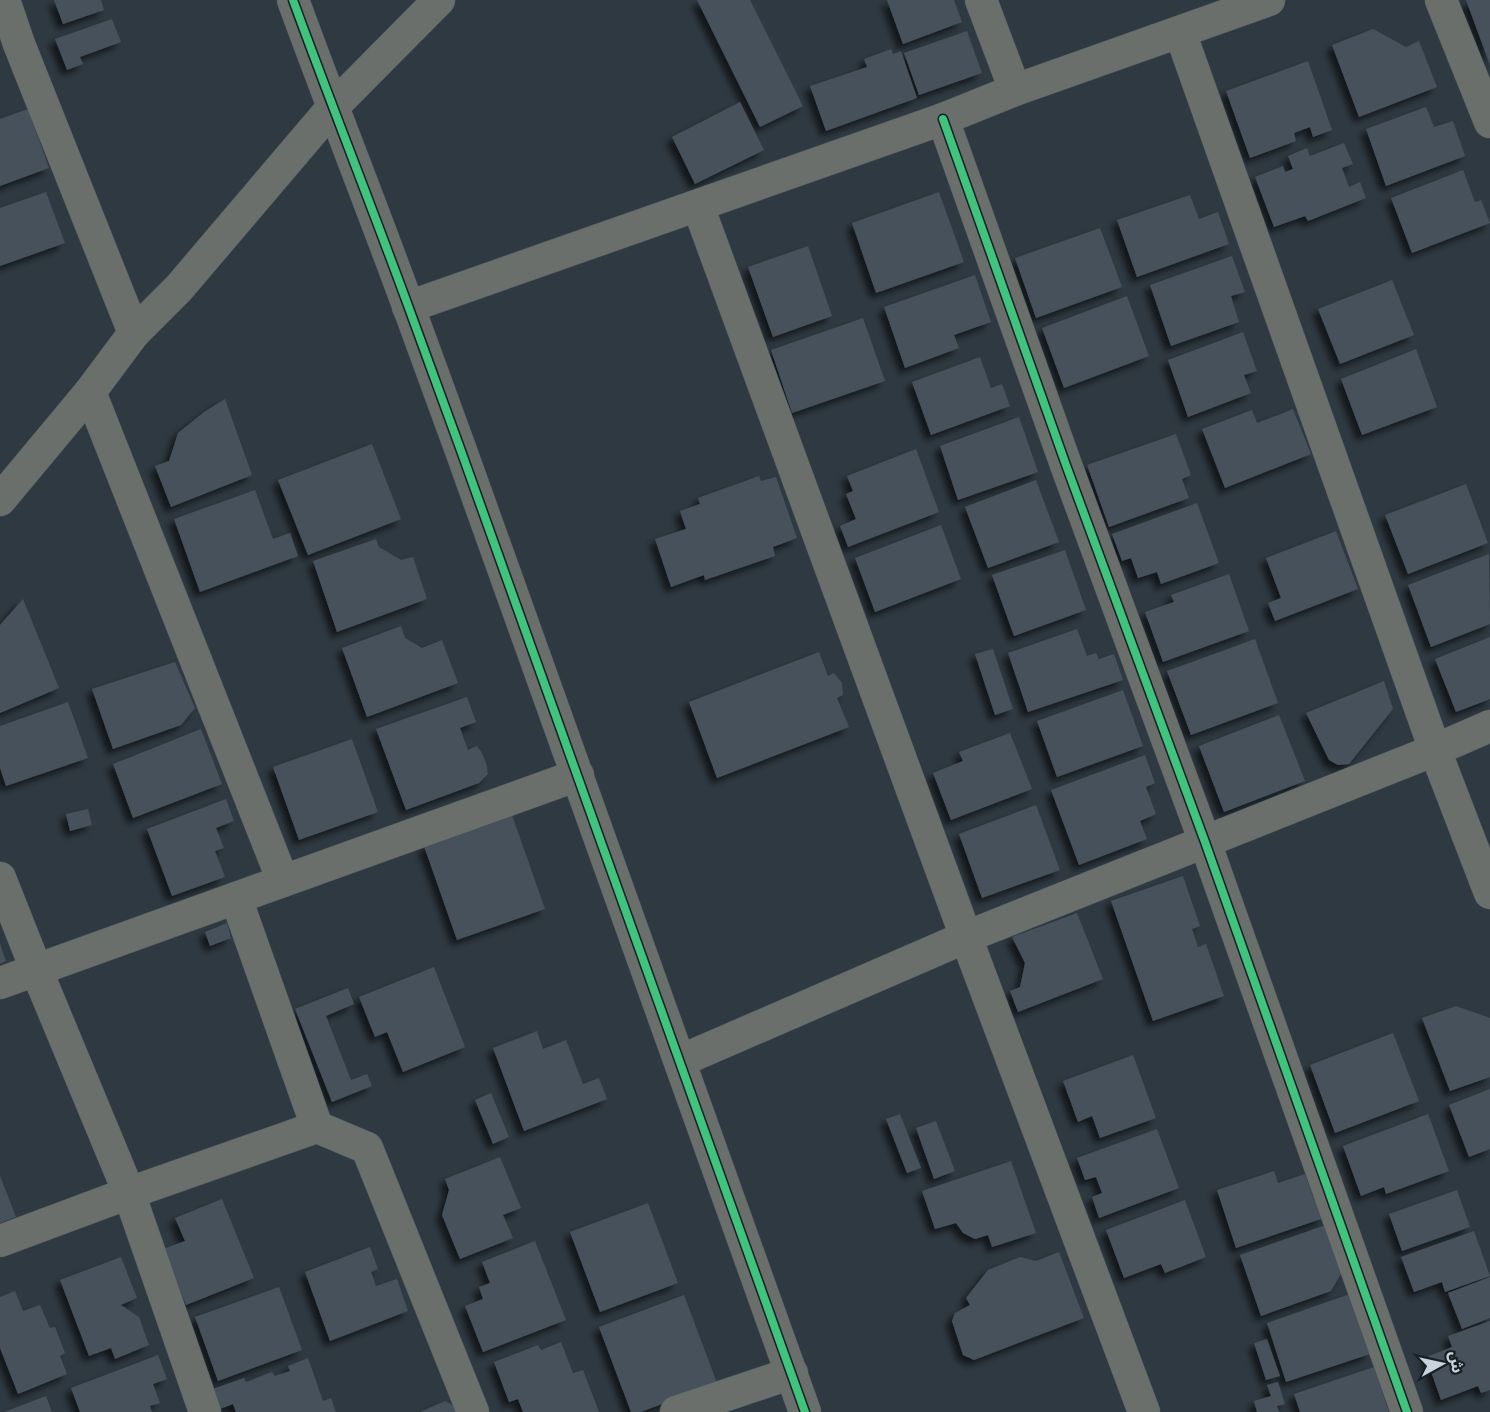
<svg xmlns="http://www.w3.org/2000/svg" width="1490" height="1412" viewBox="0 0 1490 1412" font-family="Cabin,'Noto Sans Arabic',sans-serif">
	<style>
		.building { fill: #46515b; filter: url(#shadow) }
		.lines { fill: none; stroke-linecap: round; stroke-linejoin: round }
		.minor-casing { stroke: #4c555b; stroke-width: 33 }
		.minor { stroke: #6a6f6c; stroke-width: 32 }
		.cycleway-casing { stroke: #182027; stroke-width: 11 }
		.cycleway { stroke: #40c37c; stroke-width: 8 }
	</style>
	<defs>
		<filter id="shadow"><feDropShadow dx="-5.5" dy="5.5" stdDeviation="3" flood-color="#0009"/></filter>
	</defs>
	<rect width="100%" height="100%" fill="#2f3941"/>
	<g class="building">
		<polygon points="54,0 101,0 104,10 63,24"/>
		<polygon points="697,0 750,0 803,106 760,127"/>
		<polygon points="887,0 954,0 962,22 903,44"/>
		<polygon points="1466,0 1490,0 1490,65"/>
		<polygon points="112,19 121,42 80,57 83,64 67,70 55,39"/>
		<polygon points="1373,29 1406,47 1419,41 1437,87 1359,117 1332,45"/>
		<polygon points="967,31 982,73 919,95 904,53"/>
		<polygon points="891,49 893,54 901,51 917,98 826,131 810,86 867,67 864,59"/>
		<polygon points="1308,61 1332,130 1313,137 1310,127 1294,133 1296,141 1250,158 1226,91"/>
		<polygon points="740,102 764,150 695,184 672,137"/>
		<polygon points="1426,107 1434,127 1453,121 1465,156 1386,186 1366,129"/>
		<polygon points="28,109 49,168 0,186 0,119"/>
		<polygon points="1344,143 1353,164 1342,168 1349,187 1360,182 1366,198 1308,221 1305,216 1274,227 1255,177 1283,166 1285,172 1293,169 1288,156 1307,148 1310,156"/>
		<polygon points="1463,170 1475,202 1481,200 1490,223 1412,253 1391,198"/>
		<polygon points="46,192 65,243 0,266 0,208"/>
		<polygon points="939,192 964,262 876,293 852,223"/>
		<polygon points="1190,195 1199,219 1218,212 1229,244 1137,277 1117,220"/>
		<polygon points="1100,228 1122,287 1036,318 1015,258"/>
		<polygon points="808,246 832,316 773,337 748,267"/>
		<polygon points="1232,256 1245,292 1231,296 1239,322 1171,346 1150,285"/>
		<polygon points="975,275 991,322 954,335 959,348 905,368 884,307"/>
		<polygon points="1392,280 1414,335 1340,364 1318,309"/>
		<polygon points="1127,296 1149,356 1064,388 1042,328"/>
		<polygon points="863,318 885,381 792,413 771,350"/>
		<polygon points="1243,332 1257,371 1244,375 1251,393 1188,417 1168,360"/>
		<polygon points="1416,349 1437,407 1362,435 1341,379"/>
		<polygon points="980,357 991,388 1002,384 1010,406 931,435 912,382"/>
		<polygon points="225,399 252,475 171,507 155,466 169,461 178,433 204,412"/>
		<polygon points="1293,409 1311,454 1225,488 1202,429 1252,410 1257,423"/>
		<polygon points="1019,417 1038,472 958,500 940,446"/>
		<polygon points="1176,434 1191,475 1182,479 1189,498 1109,527 1087,465"/>
		<polygon points="372,444 401,519 308,555 278,480"/>
		<polygon points="916,449 939,512 848,547 840,526 856,519 846,494 853,491 847,476"/>
		<polygon points="759,476 761,481 776,477 797,538 773,547 775,556 705,580 704,575 671,587 655,539 686,529 680,511 700,504 698,498"/>
		<polygon points="1036,480 1059,542 988,568 965,507"/>
		<polygon points="1466,484 1488,543 1408,574 1385,515"/>
		<polygon points="255,490 273,539 290,533 298,556 200,592 174,519"/>
		<polygon points="1197,503 1219,563 1161,584 1157,572 1138,578 1131,558 1122,561 1112,534"/>
		<polygon points="941,525 961,579 875,612 855,558"/>
		<polygon points="1336,531 1358,589 1275,621 1268,603 1281,598 1266,558"/>
		<polygon points="376,539 379,547 401,560 413,557 427,599 337,632 313,561"/>
		<polygon points="1065,550 1086,610 1014,636 992,575"/>
		<polygon points="1489,554 1490,624 1431,647 1408,585"/>
		<polygon points="1229,574 1249,631 1163,662 1145,612 1174,602 1171,595"/>
		<polygon points="23,599 59,688 0,713 0,625"/>
		<polygon points="401,626 405,638 422,648 442,640 458,683 367,717 342,648"/>
		<polygon points="1077,629 1087,656 1096,653 1099,659 1114,654 1123,680 1028,712 1008,653"/>
		<polygon points="1490,637 1490,699 1456,712 1435,659"/>
		<polygon points="1255,639 1278,703 1191,735 1167,671"/>
		<polygon points="993,649 1013,709 995,715 975,654"/>
		<polygon points="819,652 828,676 834,673 842,683 843,695 837,698 849,727 717,778 689,702"/>
		<polygon points="175,662 195,708 181,725 113,749 92,689"/>
		<polygon points="1384,681 1393,709 1349,764 1338,765 1329,760 1306,713"/>
		<polygon points="1123,690 1143,746 1057,777 1037,721"/>
		<polygon points="467,697 476,722 460,728 468,750 477,746 482,753 486,763 488,774 479,783 406,810 376,729"/>
		<polygon points="68,702 88,758 6,786 0,768 0,726"/>
		<polygon points="1279,715 1305,781 1224,812 1199,746"/>
		<polygon points="201,729 222,784 133,818 113,764"/>
		<polygon points="1010,733 1032,789 951,820 933,773 963,761 959,752"/>
		<polygon points="352,739 378,812 299,840 273,767"/>
		<polygon points="1145,755 1155,783 1146,787 1156,814 1140,821 1147,839 1079,865 1051,790"/>
		<polygon points="226,799 234,821 216,828 224,848 215,851 225,877 172,896 147,829"/>
		<polygon points="1036,805 1060,870 982,898 959,834"/>
		<polygon points="88,809 92,825 70,831 66,814"/>
		<polygon points="512,815 545,909 457,940 424,846"/>
		<polygon points="1183,876 1200,926 1192,929 1198,947 1206,944 1224,996 1153,1021 1111,901"/>
		<polygon points="1077,913 1103,979 1018,1012 1010,991 1020,987 1025,963 1012,937"/>
		<polygon points="227,923 231,938 210,946 205,932"/>
		<polygon points="0,944 6,961 0,964"/>
		<polygon points="434,967 465,1047 403,1072 387,1032 375,1037 359,997"/>
		<polygon points="348,988 354,1004 326,1016 351,1080 367,1074 372,1086 332,1102 295,1009"/>
		<polygon points="1456,1006 1490,1018 1490,1077 1450,1091 1422,1018"/>
		<polygon points="537,1031 543,1049 566,1040 583,1084 599,1078 607,1099 524,1131 493,1048"/>
		<polygon points="1393,1033 1419,1101 1335,1133 1310,1065"/>
		<polygon points="1133,1055 1156,1118 1100,1138 1092,1116 1078,1122 1063,1081"/>
		<polygon points="1490,1089 1490,1149 1469,1157 1449,1105"/>
		<polygon points="491,1093 509,1137 493,1144 475,1100"/>
		<polygon points="900,1114 921,1168 907,1173 886,1119"/>
		<polygon points="1428,1114 1449,1171 1386,1194 1384,1187 1361,1196 1343,1146"/>
		<polygon points="936,1121 955,1171 934,1179 916,1128"/>
		<polygon points="1157,1129 1179,1188 1099,1218 1092,1197 1102,1193 1096,1177 1085,1180 1077,1158"/>
		<polygon points="500,1157 521,1208 503,1215 513,1238 460,1259 442,1215 449,1190 445,1179"/>
		<polygon points="1011,1161 1036,1233 992,1247 988,1235 975,1239 963,1233 956,1223 935,1229 922,1191"/>
		<polygon points="1274,1171 1278,1183 1305,1174 1314,1200 1319,1203 1324,1218 1236,1248 1217,1190"/>
		<polygon points="0,1176 16,1217 0,1223"/>
		<polygon points="1457,1190 1470,1227 1402,1251 1389,1214"/>
		<polygon points="222,1199 254,1278 186,1305 163,1249 185,1241 175,1218"/>
		<polygon points="1185,1200 1206,1257 1165,1273 1161,1264 1124,1278 1106,1230"/>
		<polygon points="648,1203 678,1283 600,1312 570,1232"/>
		<polygon points="1326,1225 1342,1272 1331,1291 1261,1316 1240,1255"/>
		<polygon points="1474,1231 1490,1276 1445,1292 1442,1282 1414,1292 1401,1257"/>
		<polygon points="535,1241 566,1320 483,1352 465,1306 483,1299 479,1287 490,1283 482,1262"/>
		<polygon points="370,1247 378,1269 371,1272 376,1286 397,1279 408,1311 330,1341 305,1272"/>
		<polygon points="1059,1252 1084,1318 974,1360 963,1355 952,1321 955,1313 970,1305 966,1298 988,1270 1020,1257 1036,1261"/>
		<polygon points="121,1257 137,1298 121,1305 139,1317 149,1345 115,1359 111,1348 89,1356 60,1280"/>
		<polygon points="1490,1277 1490,1318 1462,1329 1448,1293"/>
		<polygon points="279,1287 302,1350 218,1381 195,1317"/>
		<polygon points="15,1291 23,1311 40,1305 50,1328 55,1327 65,1353 60,1356 67,1374 18,1394 0,1348 0,1297"/>
		<polygon points="1350,1294 1370,1354 1286,1382 1267,1323"/>
		<polygon points="684,1295 717,1383 641,1412 631,1412 599,1327"/>
		<polygon points="1490,1321 1490,1390 1481,1393 1478,1386 1441,1400 1426,1357 1452,1347 1448,1336"/>
		<polygon points="1267,1339 1280,1376 1266,1380 1254,1343"/>
		<polygon points="561,1342 573,1373 583,1370 599,1412 523,1412 518,1399 509,1402 494,1362 538,1345 541,1350"/>
		<polygon points="158,1355 167,1379 153,1384 160,1403 150,1406 152,1412 80,1412 71,1388"/>
		<polygon points="308,1358 323,1401 331,1398 336,1412 236,1412 233,1404 220,1409 213,1389 244,1378 246,1382 272,1372 275,1376 290,1371 288,1366"/>
		<polygon points="1374,1367 1389,1412 1300,1412 1294,1394"/>
		<polygon points="1278,1382 1285,1404 1277,1406 1279,1412 1257,1412 1254,1401 1271,1396 1267,1385"/>
		<polygon points="46,1396 52,1412 4,1412"/>
		<polygon points="445,1401 458,1408 460,1412 420,1412"/>
	</g>
	<g class="lines">
		<defs>
			<g id="minor">
				<polyline points="4,0 19,44 134,333"/>
				<path d="M293 0C331 104 372 207 410 311 544 677 675 1044 805 1412"/>
				<polyline points="981,0 1015,90"/>
				<polyline points="1441,0 1490,122"/>
				<polyline points="1180,32 1435,750 1490,893"/>
				<polyline points="943,119 1066,465 1205,842 1407,1412"/>
				<polyline points="698,206 966,937 1144,1412"/>
				<polyline points="408,307 943,119 1015,90 1269,0"/>
				<polyline points="90,392 283,881"/>
				<polyline points="0,500 90,392 134,333 179,288 332,108 439,0"/>
				<polyline points="0,878 36,969 129,1193 205,1412"/>
				<polyline points="0,983 236,898"/>
				<polyline points="680,1061 966,937 1435,750 1490,726"/>
				<polyline points="0,1241 129,1193 317,1127"/>
				<polyline points="473,1412 367,1148 317,1127 236,898 578,775"/>
				<polyline points="676,1412 792,1373"/>
			</g>
		</defs>
		<use href="#minor" class="minor-casing"/>
		<use href="#minor" class="minor"/>
		<defs>
			<g id="cycleway">
				<path d="M293 0C331 104 372 207 410 311 544 677 675 1044 805 1412"/>
				<polyline points="943,119 1066,465 1205,842 1407,1412"/>
			</g>
		</defs>
		<use href="#cycleway" class="cycleway-casing"/>
		<use href="#cycleway" class="cycleway"/>
	</g>
	<g transform="translate(1442 1364) rotate(82)" stroke="#182027" stroke-width="4.5" paint-order="stroke">
	<path d="M0-4.5L10 22L0 15L-10 22Z" fill="#c8d3db"/>
	<text y="-9" font-size="16" font-weight="bold" text-anchor="middle" fill="#c8d3db">ش</text>
	</g>
</svg>
